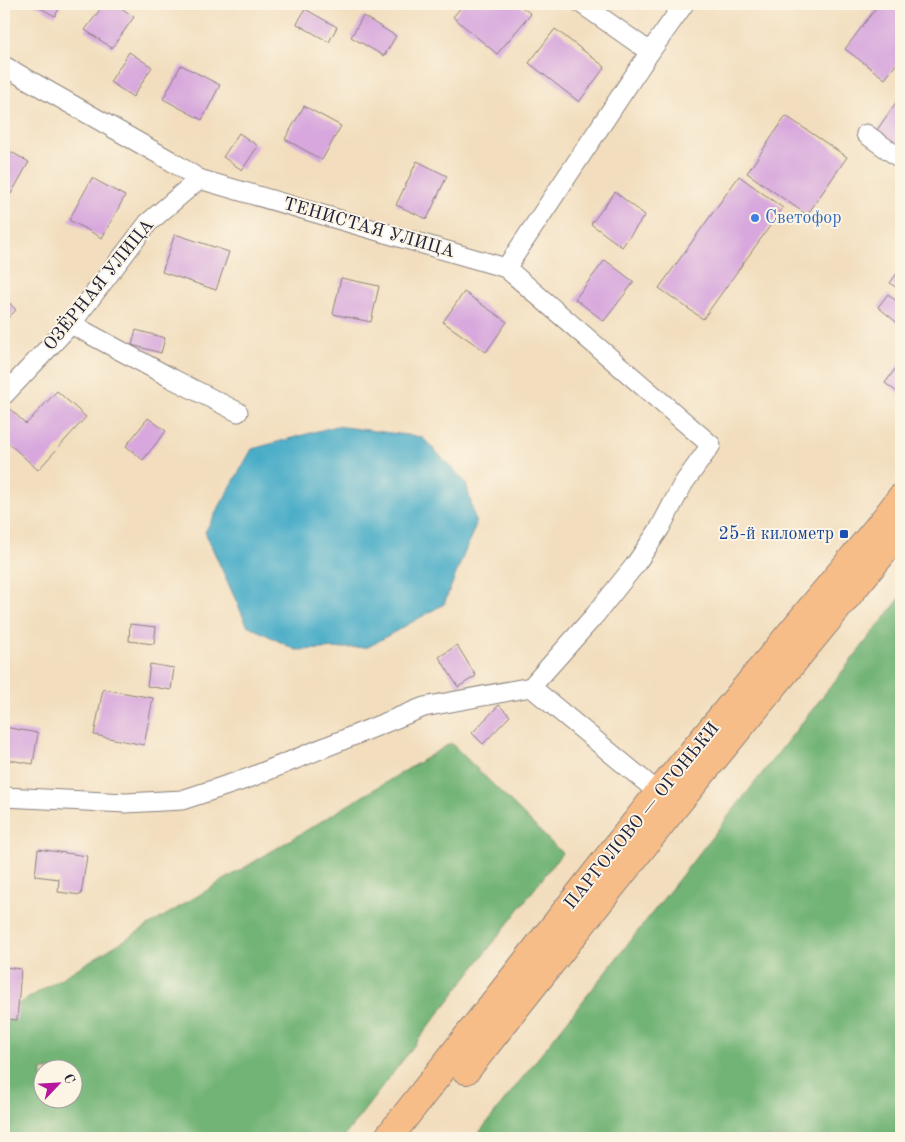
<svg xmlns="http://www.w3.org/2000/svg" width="905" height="1142" viewBox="0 0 905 1142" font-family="'Old Standard TT',serif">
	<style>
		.forest { fill: #72b476; stroke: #4a6b58; fill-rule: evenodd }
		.water { fill: #47acc7; stroke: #346781 }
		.building { fill: #d7a7dd }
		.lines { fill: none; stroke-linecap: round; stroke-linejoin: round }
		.minor-casing { stroke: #8a807c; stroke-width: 21 }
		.primary-casing { stroke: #8a807c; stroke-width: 30 }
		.minor { stroke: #fff; stroke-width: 19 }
		.primary { stroke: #f7bd88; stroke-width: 28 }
		.shop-dot { fill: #3f7fe0; stroke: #fcf5e5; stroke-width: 2 }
		.transit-dot { fill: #1a4fb4; stroke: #fcf5e5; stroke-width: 2 }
		.labels { text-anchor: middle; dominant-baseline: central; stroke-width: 4; stroke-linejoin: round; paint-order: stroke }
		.shop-label { font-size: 18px; fill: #366cbe; stroke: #fcf5e5; text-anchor: start }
		.street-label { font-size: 18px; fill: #22223b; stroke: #fcf5e5 }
		.transit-label { font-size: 18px; fill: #164399; stroke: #fcf5e5; text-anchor: end }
	</style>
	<rect width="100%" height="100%" fill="#fcf5e5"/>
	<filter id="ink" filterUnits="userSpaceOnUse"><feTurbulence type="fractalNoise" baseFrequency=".02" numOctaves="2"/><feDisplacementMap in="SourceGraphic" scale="10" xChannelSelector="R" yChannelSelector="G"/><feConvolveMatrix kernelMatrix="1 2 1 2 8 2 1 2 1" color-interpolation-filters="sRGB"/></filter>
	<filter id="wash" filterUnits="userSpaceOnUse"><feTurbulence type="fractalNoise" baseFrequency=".0096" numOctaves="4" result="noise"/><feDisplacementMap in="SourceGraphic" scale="20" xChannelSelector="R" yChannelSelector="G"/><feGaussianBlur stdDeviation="1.12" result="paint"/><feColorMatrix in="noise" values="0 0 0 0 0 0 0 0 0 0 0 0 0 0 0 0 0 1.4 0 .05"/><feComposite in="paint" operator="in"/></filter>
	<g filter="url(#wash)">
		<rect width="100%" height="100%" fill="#f2debe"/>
		<g class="forest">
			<polygon points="901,597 901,1138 475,1138"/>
			<path d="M451 743 562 853 343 1138H4V1036L12 1008ZM42 1070H72V1100H42Z"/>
		</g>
		<polygon class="water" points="336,426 422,437 466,483 476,524 444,604 368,647 296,650 247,625 205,532 252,449"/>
		<g id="blocks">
			<g class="building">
				<polygon points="33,4 62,4 55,16"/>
				<polygon points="104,4 116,4 134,17 112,48 85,30"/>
				<polygon points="464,4 518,4 531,14 497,54 453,17"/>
				<polygon points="879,4 894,4 901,9 901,58 885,79 845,49"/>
				<polygon points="305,9 337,27 329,42 297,24"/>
				<polygon points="363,16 396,36 384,56 351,37"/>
				<polygon points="555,29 605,67 579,102 529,63"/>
				<polygon points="129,52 152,67 133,97 110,82"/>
				<polygon points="181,65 220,85 202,120 163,99"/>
				<polygon points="901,95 901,151 875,133"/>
				<polygon points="304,106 341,126 322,160 285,139"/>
				<polygon points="786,116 847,157 807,215 747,173"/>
				<polygon points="239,133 258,146 242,170 223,157"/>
				<polygon points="4,148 29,162 11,194 4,190"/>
				<polygon points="417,161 447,176 427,219 396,205"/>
				<polygon points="739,176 783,208 703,319 659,288"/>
				<polygon points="92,178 125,196 102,238 69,220"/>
				<polygon points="615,192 645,215 622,247 591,224"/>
				<polygon points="175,234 229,252 216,290 162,272"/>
				<polygon points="605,260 634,282 604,321 575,299"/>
				<polygon points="901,268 901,291 890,283"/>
				<polygon points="341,278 379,286 371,322 333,314"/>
				<polygon points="464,292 507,322 486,352 443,322"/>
				<polygon points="888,294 901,305 901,326 878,307"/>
				<polygon points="4,297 16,310 4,322"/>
				<polygon points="136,330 165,338 161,353 132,345"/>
				<polygon points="901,361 901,395 885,383"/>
				<polygon points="57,391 86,417 38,470 4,439 4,403 26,424"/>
				<polygon points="148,418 166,431 143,460 126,446"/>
				<polygon points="130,624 156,627 154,644 129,641"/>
				<polygon points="457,645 476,676 458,687 439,657"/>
				<polygon points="150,664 174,668 171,690 147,686"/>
				<polygon points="103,689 153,698 144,745 94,735"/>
				<polygon points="499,705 510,716 483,744 472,733"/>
				<polygon points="4,727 38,733 33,764 4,759"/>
				<polygon points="38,849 87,856 81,895 58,892 59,879 35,876"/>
				<polygon points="4,967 21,969 17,1020 4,1019"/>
			</g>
		</g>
	</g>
	<g filter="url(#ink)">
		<use href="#blocks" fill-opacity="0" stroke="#8a807c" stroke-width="1"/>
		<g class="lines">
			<defs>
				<g id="minor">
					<polyline points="582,4 650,52 684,4"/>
					<polyline points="4,66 171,161 199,179 506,268 650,52"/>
					<polyline points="866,134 901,159"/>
					<polyline points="71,324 173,379 238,412"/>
					<polyline points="4,395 71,324 148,223 199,179"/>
					<polyline points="531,687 659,793"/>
					<polyline points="4,797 126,803 182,800 249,778 424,707 531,687 595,615 635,565 660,528 683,484 711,445 506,268"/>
				</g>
				<g id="primary">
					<polyline points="466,1070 674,807 901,530"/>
					<polyline points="388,1138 659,793 886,518 901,498"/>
				</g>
			</defs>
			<use href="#minor" class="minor-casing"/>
			<use href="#primary" class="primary-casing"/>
			<use href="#minor" class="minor"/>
			<use href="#primary" class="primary"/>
		</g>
	</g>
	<circle class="shop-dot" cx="755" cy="218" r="5"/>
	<rect class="transit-dot" x="839" y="529" width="10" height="10" rx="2.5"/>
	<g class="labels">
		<g class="shop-label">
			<text x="765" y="218">Светофор</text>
		</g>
		<g class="street-label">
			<text transform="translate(369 228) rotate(16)">ТЕНИСТАЯ УЛИЦА</text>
			<text transform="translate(99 285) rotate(-51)">ОЗЁРНАЯ УЛИЦА</text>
			<text transform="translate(642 816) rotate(-51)">ПАРГОЛОВО — ОГОНЬКИ</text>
		</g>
		<g class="transit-label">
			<text x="834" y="534">25-й километр</text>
		</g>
	</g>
	<rect width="905" height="1142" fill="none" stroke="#fcf5e5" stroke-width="20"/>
	<g transform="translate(58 1084) rotate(65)"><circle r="24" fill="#fcf5e5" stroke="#a5a1a1"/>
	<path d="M0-4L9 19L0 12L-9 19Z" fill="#b5179e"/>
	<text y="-8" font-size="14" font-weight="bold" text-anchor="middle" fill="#22223b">С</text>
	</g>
</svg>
